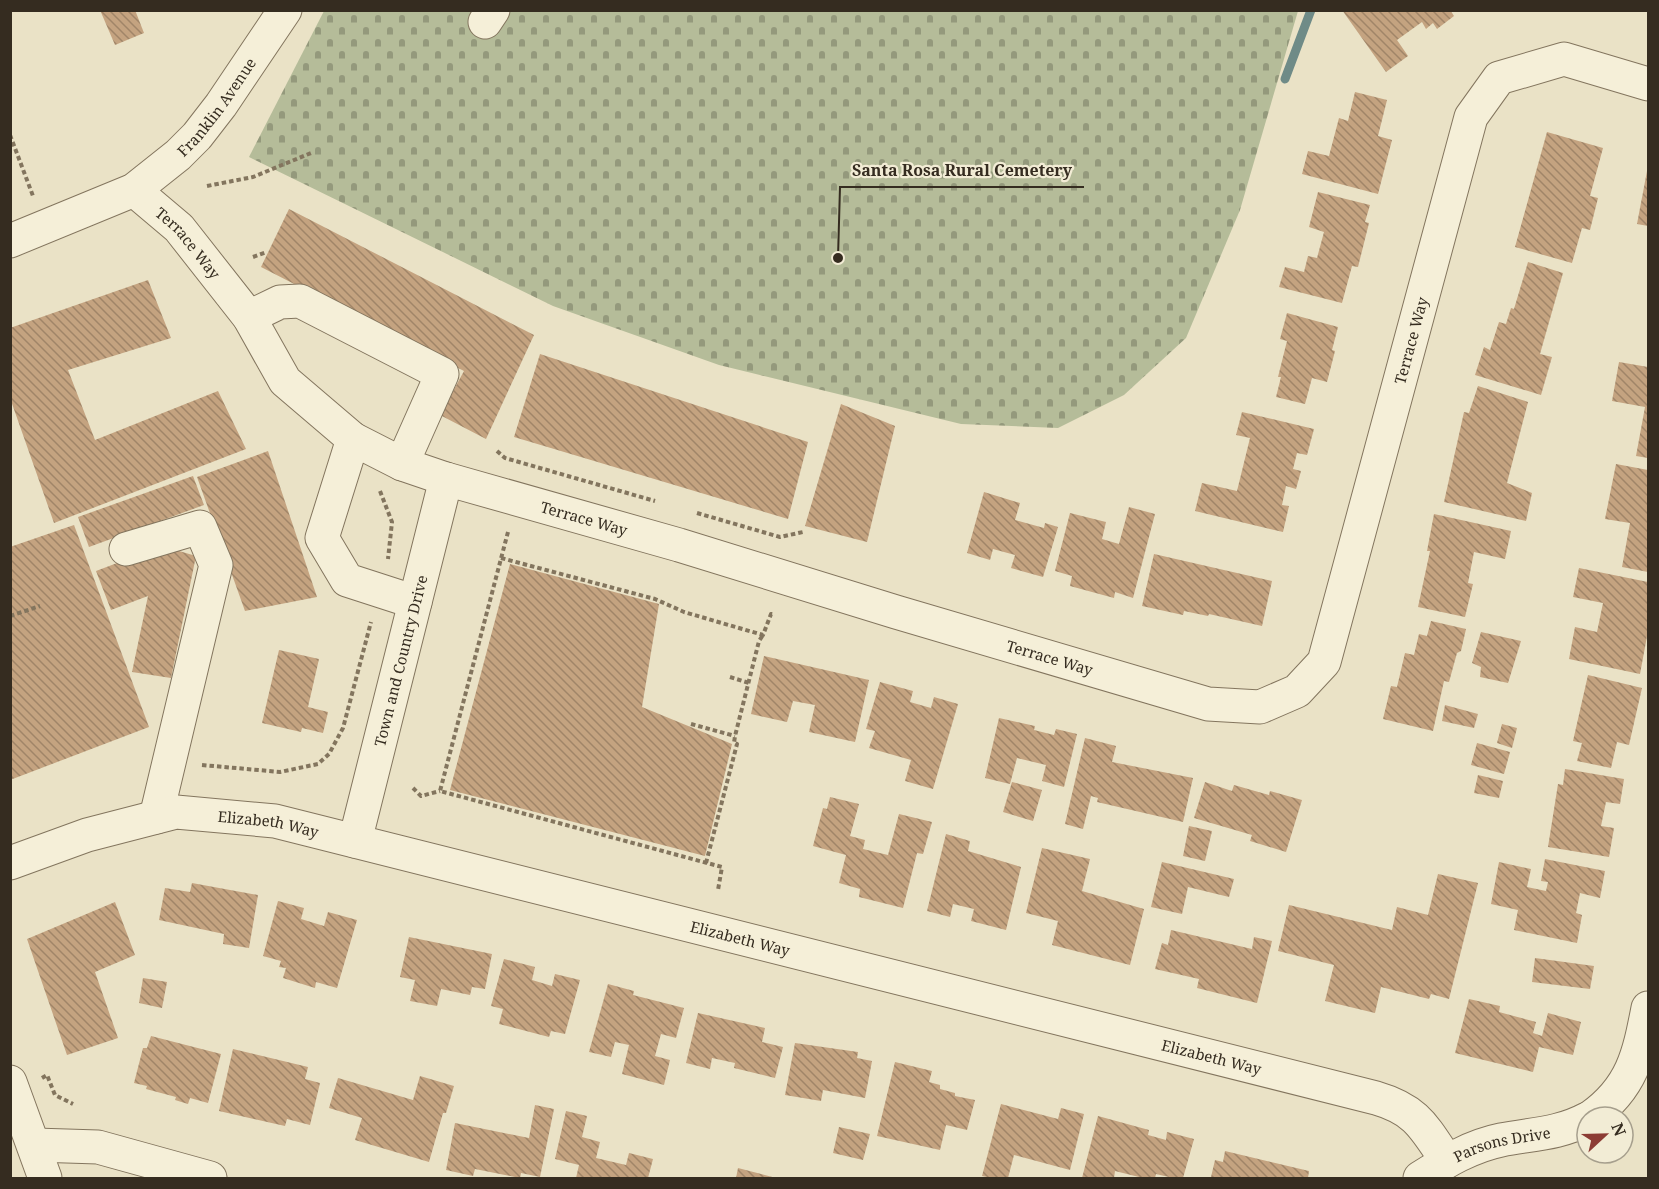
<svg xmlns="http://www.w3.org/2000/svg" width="1659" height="1189" viewBox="0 0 1659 1189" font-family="'Noto Serif',serif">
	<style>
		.cemetery { fill: url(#cemetery-stones) }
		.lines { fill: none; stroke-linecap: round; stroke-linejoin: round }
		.stream { stroke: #6f8b87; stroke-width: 9 }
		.building { fill: url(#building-back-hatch) }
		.minor-casing { stroke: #83755e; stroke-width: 35 }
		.path { stroke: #83755e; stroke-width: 4; stroke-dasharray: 4.5 3; stroke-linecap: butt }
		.minor { stroke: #f5efd8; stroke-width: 33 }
		.labels { text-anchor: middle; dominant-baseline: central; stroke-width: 4.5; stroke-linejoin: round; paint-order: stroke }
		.street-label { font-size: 15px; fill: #352c20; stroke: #f2ecd5 }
		.leader { fill: none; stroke: #352c20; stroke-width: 2 }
		.callout-dot { fill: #352c20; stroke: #f2ecd5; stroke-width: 2 }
		.callout-label { font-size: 16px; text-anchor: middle; font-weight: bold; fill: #352c20; stroke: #f2ecd5; stroke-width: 4.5; stroke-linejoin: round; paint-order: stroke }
	</style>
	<defs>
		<pattern id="cemetery-stones" width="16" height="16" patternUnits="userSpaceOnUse" patternTransform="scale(1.5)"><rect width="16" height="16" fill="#b5bc99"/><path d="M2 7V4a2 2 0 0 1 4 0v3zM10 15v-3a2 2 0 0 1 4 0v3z" fill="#94997c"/></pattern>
		<pattern id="building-back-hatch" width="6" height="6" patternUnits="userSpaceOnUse" patternTransform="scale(1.5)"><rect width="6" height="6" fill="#c4a380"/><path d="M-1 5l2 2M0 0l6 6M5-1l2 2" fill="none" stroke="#a08568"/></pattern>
	</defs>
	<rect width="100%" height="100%" fill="#eae2c6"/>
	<polygon class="cemetery" points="324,11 1298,11 1240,210 1186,338 1124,395 1058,428 961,424 719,365 553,306 249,157"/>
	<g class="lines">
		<polyline class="stream" points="1285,79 1311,10"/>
	</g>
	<g class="building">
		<polygon points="100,10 135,10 144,33 115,45"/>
		<polygon points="1342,10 1450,10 1454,16 1437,29 1433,23 1426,29 1422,22 1397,40 1408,56 1386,72"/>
		<polygon points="1355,92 1387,100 1378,136 1392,140 1378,194 1302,174 1308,151 1329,156 1339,118 1348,121"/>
		<polygon points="1547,132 1603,148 1590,196 1598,198 1590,230 1582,228 1572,263 1515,247"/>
		<polygon points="1647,171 1648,171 1648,226 1637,224"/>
		<polygon points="1318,192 1370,205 1365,222 1369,223 1358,267 1352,266 1342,303 1279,287 1285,267 1304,272 1308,256 1317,258 1324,232 1309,227"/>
		<polygon points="289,209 534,335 486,439 440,415 464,371 261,267"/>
		<polygon points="1528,262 1563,273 1540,354 1552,357 1541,395 1475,375 1484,347 1490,350 1499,322 1506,324 1511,308 1514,309"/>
		<polygon points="148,280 171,338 68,370 95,440 218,391 246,449 54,523 10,398 10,328"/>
		<polygon points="1287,313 1338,327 1332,350 1335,351 1327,382 1312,378 1305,404 1276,397 1281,377 1278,377 1287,341 1280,339"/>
		<polygon points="540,354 808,442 788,519 514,437"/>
		<polygon points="1619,362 1648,367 1648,458 1636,456 1645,407 1612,401"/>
		<polygon points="1478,386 1528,402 1507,483 1532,493 1526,521 1444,502 1464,412 1469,413"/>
		<polygon points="841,404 895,426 867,542 805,526"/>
		<polygon points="1242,412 1314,429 1307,455 1297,453 1293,469 1301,471 1296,489 1286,486 1282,505 1289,506 1283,532 1195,511 1202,483 1237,491 1250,438 1236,435"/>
		<polygon points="268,451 317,597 245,611 197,477"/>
		<polygon points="1616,464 1648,470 1648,572 1622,567 1630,523 1605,519"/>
		<polygon points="193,476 204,505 89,547 78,517"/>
		<polygon points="984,492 1020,503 1015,520 1044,528 1045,523 1058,527 1043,577 1011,568 1015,555 993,549 990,560 967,553"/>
		<polygon points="1129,507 1155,514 1133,598 1115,592 1114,598 1070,586 1072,576 1055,571 1070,513 1106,522 1102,539 1119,544"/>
		<polygon points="1434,514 1511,531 1505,559 1474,552 1468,583 1473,584 1465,617 1418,607 1430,551 1427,551"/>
		<polygon points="74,525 149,727 10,780 10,547"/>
		<polygon points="162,546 196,556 171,678 132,672 148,596 111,610 96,571"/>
		<polygon points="1154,554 1272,581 1262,626 1209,614 1208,616 1184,611 1183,615 1142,606"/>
		<polygon points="510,564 659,604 642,707 732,744 705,856 450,790"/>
		<polygon points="1579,568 1648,582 1648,631 1640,674 1569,659 1575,627 1597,632 1603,603 1573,597"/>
		<polygon points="1431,621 1466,629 1461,651 1457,653 1449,682 1444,681 1433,731 1383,719 1391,686 1397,687 1405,653 1414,655 1419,634 1427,636"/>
		<polygon points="1481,632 1521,641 1508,683 1480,677 1481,667 1472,663"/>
		<polygon points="279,650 319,659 308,707 328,712 323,733 302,728 301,732 262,723"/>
		<polygon points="764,656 869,680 855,742 809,732 815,705 793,701 787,722 751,714"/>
		<polygon points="1588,675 1642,688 1629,745 1617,742 1611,768 1577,761 1582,743 1573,741"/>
		<polygon points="880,682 913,691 910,702 931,708 934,697 958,704 933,789 905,781 911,760 869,748 875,731 866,729"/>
		<polygon points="1445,705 1478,714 1474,728 1442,721"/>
		<polygon points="999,718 1035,726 1034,730 1054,735 1056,729 1077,734 1064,787 1042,781 1046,765 1017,758 1010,784 985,778"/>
		<polygon points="1502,724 1517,728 1512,748 1497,743"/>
		<polygon points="1085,738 1116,746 1112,762 1193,778 1183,822 1097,802 1098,798 1091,796 1083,829 1065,824"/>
		<polygon points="1477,743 1510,752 1504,774 1471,765"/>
		<polygon points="1565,769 1624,779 1620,804 1606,802 1601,826 1614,828 1609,857 1548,847 1558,784 1563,785"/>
		<polygon points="1478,775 1503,781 1499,798 1474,793"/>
		<polygon points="1012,782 1042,790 1033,821 1003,812"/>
		<polygon points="1205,782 1232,791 1234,785 1269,795 1270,791 1302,800 1286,852 1250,841 1252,835 1194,818"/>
		<polygon points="830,797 859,804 850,836 865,840 863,849 888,855 899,814 932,822 923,854 917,853 903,908 859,897 860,889 839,883 846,855 813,846 823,808 827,809"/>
		<polygon points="1189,826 1212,831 1205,861 1183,856"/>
		<polygon points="946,834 970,841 968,851 1021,867 1006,930 971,921 974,909 953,904 950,917 927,911"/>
		<polygon points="1042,848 1090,859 1082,891 1144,909 1130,965 1052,945 1058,921 1026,913"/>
		<polygon points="1545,859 1605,871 1600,898 1580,893 1576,913 1582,915 1577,943 1514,930 1518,910 1491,904 1499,862 1531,869 1527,887 1546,891 1548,882 1541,881"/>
		<polygon points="1162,862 1234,879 1229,897 1188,887 1182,914 1151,907"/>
		<polygon points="1438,874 1478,883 1449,999 1431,994 1429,999 1381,987 1375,1013 1325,1001 1334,965 1278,951 1289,905 1392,930 1397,907 1428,915"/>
		<polygon points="192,883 258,895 249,948 223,944 224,934 159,920 165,888 190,892"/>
		<polygon points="278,901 304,908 301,919 324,926 328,912 357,920 337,988 316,982 315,988 283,978 286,968 279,967 281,961 263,956"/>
		<polygon points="115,902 135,955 95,972 118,1038 67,1055 27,939"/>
		<polygon points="1171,930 1252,949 1254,937 1272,941 1257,1003 1197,988 1199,979 1155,969 1162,943 1168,945"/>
		<polygon points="409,937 492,954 485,989 472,987 470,995 441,989 437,1006 410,1001 415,980 400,977"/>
		<polygon points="1535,958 1594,966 1590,989 1532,982"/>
		<polygon points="504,959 535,967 532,980 552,986 555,974 580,980 565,1034 551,1031 549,1037 499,1024 503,1009 491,1006"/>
		<polygon points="143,978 167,982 162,1008 139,1003"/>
		<polygon points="608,984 634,991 633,995 684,1008 676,1038 661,1034 655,1056 670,1060 664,1085 622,1074 629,1045 615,1042 611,1057 589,1052"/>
		<polygon points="1469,999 1500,1006 1499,1012 1536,1022 1533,1033 1542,1036 1548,1013 1581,1022 1573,1055 1539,1047 1533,1072 1455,1053"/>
		<polygon points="698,1013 765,1028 762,1042 783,1047 775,1078 734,1068 735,1063 712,1058 710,1069 686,1063"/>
		<polygon points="151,1036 221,1054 208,1103 190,1098 188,1104 175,1100 176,1097 146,1089 147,1086 134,1083 143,1048 147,1048"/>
		<polygon points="795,1043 858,1052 857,1058 872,1061 865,1098 823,1090 821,1101 785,1095"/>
		<polygon points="233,1049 308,1067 305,1079 320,1083 310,1125 287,1119 285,1126 219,1111"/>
		<polygon points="895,1062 932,1071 929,1082 940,1085 940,1089 955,1093 955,1096 975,1100 967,1130 946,1125 940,1150 877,1136"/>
		<polygon points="420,1076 454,1086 446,1113 443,1113 429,1162 355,1140 362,1118 329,1108 338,1078 413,1100"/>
		<polygon points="1001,1104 1058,1119 1061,1108 1084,1114 1070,1170 1014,1155 1008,1178 992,1178 982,1176"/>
		<polygon points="535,1105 554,1109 540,1177 521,1173 520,1178 475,1169 473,1176 446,1170 455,1123 529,1138"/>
		<polygon points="566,1111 587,1116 582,1137 600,1142 596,1158 626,1165 629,1153 653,1159 648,1178 576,1178 579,1165 555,1159"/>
		<polygon points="1098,1116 1149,1130 1148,1135 1166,1140 1167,1132 1194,1139 1183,1178 1173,1178 1156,1174 1155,1178 1143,1178 1115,1171 1114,1178 1082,1178"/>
		<polygon points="839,1127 870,1134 863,1160 833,1153"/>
		<polygon points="1225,1151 1309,1171 1308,1178 1211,1177 1215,1160 1223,1162"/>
		<polygon points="738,1168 776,1178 736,1178"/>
	</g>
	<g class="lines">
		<defs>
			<g id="minor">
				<polyline points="485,22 493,10"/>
				<path id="s1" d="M134 190 179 228 249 317 285 381 353 439 402 464 446 479 679 545 896 612 1208 704 1260 707 1297 691 1324 662 1471 117 1499 78 1564 59 1648 84"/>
				<path id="s2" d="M10 241 134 190 178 155 197 136 221 105 285 10"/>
				<polyline points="249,317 280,302 300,301 442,374 402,464"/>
				<polyline points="353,439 322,538 347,580 415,602"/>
				<polyline points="126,549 200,527 216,565 156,817"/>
				<path id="s3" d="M355 841 446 479"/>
				<path id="s4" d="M10 863 87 835 176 812 275 821 1376 1098C1417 1110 1424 1127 1447 1161"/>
				<polyline points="10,1082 45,1178"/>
				<path d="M1591 1117C1632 1088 1639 1055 1648 1008"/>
				<polyline points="35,1145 98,1147 210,1178"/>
				<path id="s5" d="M1420 1178C1445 1162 1471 1146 1501 1140 1531 1134 1559 1134 1587 1119"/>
			</g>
		</defs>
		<use href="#minor" class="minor-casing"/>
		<g class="path">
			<polyline points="10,135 33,196"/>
			<polyline points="207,186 253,177 311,153"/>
			<polyline points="253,257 267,252"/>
			<polyline points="497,451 505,458 655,501"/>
			<polyline points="380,491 392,522 388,559"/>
			<polyline points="697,513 780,537 803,532"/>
			<polyline points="508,532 440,791 722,867 718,890"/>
			<polyline points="501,558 655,599 684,612 763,635 771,614 775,615"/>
			<polyline points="10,616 40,606"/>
			<polyline points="730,677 749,683"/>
			<polyline points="691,724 735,736"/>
			<polyline points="202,765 280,772 318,764 329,754 343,728 371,622"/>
			<polyline points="413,788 421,796 440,791"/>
			<polyline points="706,863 737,744 734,743 735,736 759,641 763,635"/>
			<polyline points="42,1078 47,1075 55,1095 73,1104"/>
		</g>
		<use href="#minor" class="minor"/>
	</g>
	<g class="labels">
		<g class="street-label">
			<text stroke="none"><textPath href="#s2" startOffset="252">Franklin Avenue</textPath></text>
			<text stroke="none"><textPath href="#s1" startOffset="76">Terrace Way</textPath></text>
			<text stroke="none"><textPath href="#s1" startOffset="1696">Terrace Way</textPath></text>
			<text stroke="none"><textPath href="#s1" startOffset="580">Terrace Way</textPath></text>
			<text stroke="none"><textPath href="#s1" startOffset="1066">Terrace Way</textPath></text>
			<text stroke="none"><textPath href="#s3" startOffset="186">Town and Country Drive</textPath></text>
			<text stroke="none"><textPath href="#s4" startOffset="267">Elizabeth Way</textPath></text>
			<text stroke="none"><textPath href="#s4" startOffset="753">Elizabeth Way</textPath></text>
			<text stroke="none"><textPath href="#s4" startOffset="1239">Elizabeth Way</textPath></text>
			<text stroke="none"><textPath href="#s5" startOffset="90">Parsons Drive</textPath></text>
		</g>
	</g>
	<path class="leader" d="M838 258L840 187H1084"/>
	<circle class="callout-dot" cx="838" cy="258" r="6"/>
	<g class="callout-label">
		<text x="962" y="176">Santa Rosa Rural Cemetery</text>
	</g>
	<rect width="1659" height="1189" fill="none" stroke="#352c20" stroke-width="24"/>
	<g transform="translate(1605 1135) rotate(68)"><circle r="28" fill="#f2ecd5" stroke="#a69f8d" stroke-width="1.5"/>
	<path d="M0-4.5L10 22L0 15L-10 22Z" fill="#8c3c34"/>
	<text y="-9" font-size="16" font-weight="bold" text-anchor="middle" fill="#352c20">N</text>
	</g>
</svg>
